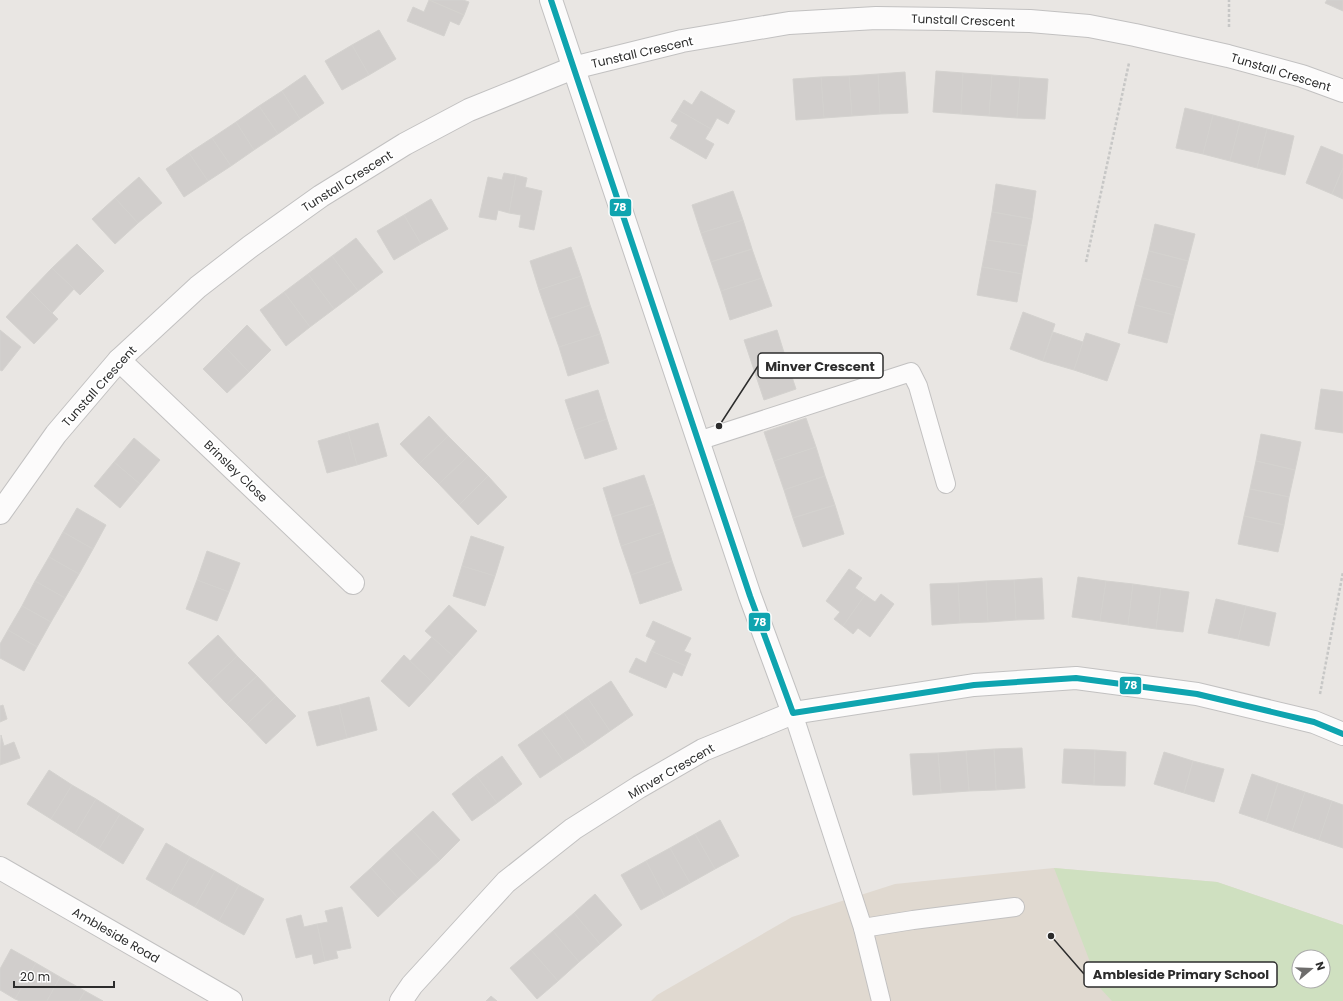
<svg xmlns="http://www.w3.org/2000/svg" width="1343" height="1001" viewBox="0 0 1343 1001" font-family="Poppins,sans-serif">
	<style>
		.education { fill: #e0d9d0; fill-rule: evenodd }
		.green { fill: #cfe0c0; fill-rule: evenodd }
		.building { fill: #d1cecc; stroke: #d4d2cf }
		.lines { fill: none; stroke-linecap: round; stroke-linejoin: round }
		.lane-casing { stroke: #c2c1c1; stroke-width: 20 }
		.street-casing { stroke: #c2c1c1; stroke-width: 24 }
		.path { stroke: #c7c7c6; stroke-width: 2.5; stroke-dasharray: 3 2; stroke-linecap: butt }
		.lane { stroke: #fcfbfb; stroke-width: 18 }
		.street { stroke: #fcfbfb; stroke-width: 22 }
		.bus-1-casing { stroke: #fff; stroke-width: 9 }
		.bus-1 { stroke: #0fa4af; stroke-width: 6 }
		.labels { text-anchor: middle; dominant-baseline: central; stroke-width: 4; stroke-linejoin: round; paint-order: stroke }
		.street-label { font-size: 12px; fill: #2c2c2c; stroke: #fff }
		.leader { fill: none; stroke: #2c2c2c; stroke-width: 1.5 }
		.callout-dot { fill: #2c2c2c; stroke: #fff; stroke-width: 1.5 }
		.callout { fill: #fff; stroke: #2c2c2c; stroke-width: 1.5 }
		.callout-label { font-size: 13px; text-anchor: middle; font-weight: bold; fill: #2c2c2c }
		.line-badge { stroke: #fff; stroke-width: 1.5 }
		.badge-label { font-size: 11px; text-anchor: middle; font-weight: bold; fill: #fff }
	</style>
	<rect width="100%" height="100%" fill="#e9e6e3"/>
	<path class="education" d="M1054 868 1217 882 1343 925V1001H651L657 995 792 917 895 884ZM1299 957H1323V981H1299Z"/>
	<path class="green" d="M1054 868 1217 882 1343 925V1001H1112L1100 988ZM1299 957H1323V981H1299Z"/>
	<g class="building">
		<polygon points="429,0 463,0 469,2 464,15"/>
		<polygon points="429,0 464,15 459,25 450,21 444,36 407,21 413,7 424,12"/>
		<polygon points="1327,0 1343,0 1343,11 1325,3"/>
		<polygon points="379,30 396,59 369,75 352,45"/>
		<polygon points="352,45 369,75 342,90 325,61"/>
		<polygon points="936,71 963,73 961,114 933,112"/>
		<polygon points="905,72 908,113 880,114 878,74"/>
		<polygon points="963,73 992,75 989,116 961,114"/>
		<polygon points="878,74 880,114 852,116 849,76"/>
		<polygon points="305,75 324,103 300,119 282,91"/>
		<polygon points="992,75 1020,77 1017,118 989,116"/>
		<polygon points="849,76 852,116 824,118 821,77"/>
		<polygon points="821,77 824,118 796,120 793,79"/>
		<polygon points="1020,77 1048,79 1045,119 1017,118"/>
		<polygon points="282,91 300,119 278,134 259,106"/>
		<polygon points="701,91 735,111 728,124 717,118 711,129 678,110 684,100 692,105"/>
		<polygon points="259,106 278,134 254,150 236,122"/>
		<polygon points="1185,108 1213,115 1203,154 1176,148"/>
		<polygon points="678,110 711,129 705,139 714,144 706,159 670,138 678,125 671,121"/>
		<polygon points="1213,115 1240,122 1230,161 1203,154"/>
		<polygon points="236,122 254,150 231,166 212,138"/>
		<polygon points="1240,122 1267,129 1257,168 1230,161"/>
		<polygon points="1267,129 1294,136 1285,175 1257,168"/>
		<polygon points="212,138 231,166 208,181 189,153"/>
		<polygon points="1321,146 1343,155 1343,168 1332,194 1306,183"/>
		<polygon points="189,153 208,181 184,197 166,169"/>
		<polygon points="1343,168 1343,199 1332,194"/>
		<polygon points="504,173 516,175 509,213 498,210 496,220 479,217 488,177 502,180"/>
		<polygon points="516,175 527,178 525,187 542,191 534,230 519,227 521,215 509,213"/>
		<polygon points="139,177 162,203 138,223 115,198"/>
		<polygon points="996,184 1036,191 1032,219 992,212"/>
		<polygon points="733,191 743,220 701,233 692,205"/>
		<polygon points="115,198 138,223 115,244 92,219"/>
		<polygon points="431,199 448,229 421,244 404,215"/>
		<polygon points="992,212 1032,219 1027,246 987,240"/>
		<polygon points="404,215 421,244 394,260 377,231"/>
		<polygon points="743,220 752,249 711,262 701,233"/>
		<polygon points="1155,224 1195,234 1188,261 1149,251"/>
		<polygon points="356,238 383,272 358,291 332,256"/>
		<polygon points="987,240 1027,246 1022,274 982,267"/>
		<polygon points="77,244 104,271 80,295 52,268"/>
		<polygon points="571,247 581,276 539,290 530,261"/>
		<polygon points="752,249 762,278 721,291 711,262"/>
		<polygon points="1149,251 1188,261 1181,288 1142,278"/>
		<polygon points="332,256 358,291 334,309 308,274"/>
		<polygon points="982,267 1022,274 1017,302 977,295"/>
		<polygon points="52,268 74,289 52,313 30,291"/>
		<polygon points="308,274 334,309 310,327 284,292"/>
		<polygon points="581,276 590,305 549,319 539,290"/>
		<polygon points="762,278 772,306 730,320 721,291"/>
		<polygon points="1142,278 1181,288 1174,315 1135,305"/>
		<polygon points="30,291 58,319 34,344 6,317"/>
		<polygon points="284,292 310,327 286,346 260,310"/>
		<polygon points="590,305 600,334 559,347 549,319"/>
		<polygon points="1135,305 1174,315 1167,343 1128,333"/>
		<polygon points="1023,312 1055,324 1043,361 1010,349"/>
		<polygon points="247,325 271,350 249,372 225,347"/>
		<polygon points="0,330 21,347 2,371 0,370"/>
		<polygon points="777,330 786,359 754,370 744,340"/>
		<polygon points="1053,332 1083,342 1074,370 1043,361"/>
		<polygon points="1086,333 1120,344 1107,381 1074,370"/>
		<polygon points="600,334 609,363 568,376 559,347"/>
		<polygon points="225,347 249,372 227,393 203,369"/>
		<polygon points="786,359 796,389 764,400 754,370"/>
		<polygon points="1321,389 1343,392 1343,433 1315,429"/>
		<polygon points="598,390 607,419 575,430 565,400"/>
		<polygon points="429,416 448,436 419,464 400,444"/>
		<polygon points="806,418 816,447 774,461 764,432"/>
		<polygon points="607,419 617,449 585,459 575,430"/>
		<polygon points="378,423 387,456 357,465 348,432"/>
		<polygon points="348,432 357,465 327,473 318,441"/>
		<polygon points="1261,434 1301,442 1295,470 1256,461"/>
		<polygon points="448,436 468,456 439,484 419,464"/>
		<polygon points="134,438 160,460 140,484 114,462"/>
		<polygon points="816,447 825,476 784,490 774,461"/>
		<polygon points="468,456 488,476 459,505 439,484"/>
		<polygon points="1256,461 1295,470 1289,497 1250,489"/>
		<polygon points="114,462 140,484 120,508 94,486"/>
		<polygon points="644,475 654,504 612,517 603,488"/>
		<polygon points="488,476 507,497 478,525 459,505"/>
		<polygon points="825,476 835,505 793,518 784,490"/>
		<polygon points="1250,489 1289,497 1284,525 1244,516"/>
		<polygon points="654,504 663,532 621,546 612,517"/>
		<polygon points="835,505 844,534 803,547 793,518"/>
		<polygon points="77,508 106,525 93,549 63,532"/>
		<polygon points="1244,516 1284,525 1278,552 1238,544"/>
		<polygon points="63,532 93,549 79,574 49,557"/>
		<polygon points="663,532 672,561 631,575 621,546"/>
		<polygon points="471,536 504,547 495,576 462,566"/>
		<polygon points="207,551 240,563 229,592 197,580"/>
		<polygon points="49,557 79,574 65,598 35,581"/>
		<polygon points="672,561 682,590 640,604 631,575"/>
		<polygon points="462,566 495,576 485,606 453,596"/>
		<polygon points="849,569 862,578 855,588 865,595 843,626 834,619 840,612 826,601"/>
		<polygon points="1078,577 1106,581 1100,621 1072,617"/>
		<polygon points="1042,578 1044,619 1016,620 1014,580"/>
		<polygon points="197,580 229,592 217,621 186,609"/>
		<polygon points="1014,580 1016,620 988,622 986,581"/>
		<polygon points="35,581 65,598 51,622 22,606"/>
		<polygon points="986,581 988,622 960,623 958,583"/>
		<polygon points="1106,581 1133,584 1128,625 1100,621"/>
		<polygon points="958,583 960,623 932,625 930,584"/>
		<polygon points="1133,584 1161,588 1156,629 1128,625"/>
		<polygon points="1161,588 1189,592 1183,632 1156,629"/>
		<polygon points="881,594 894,604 870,637 858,628 853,634 843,626 865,595 875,602"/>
		<polygon points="1216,599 1246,606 1238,639 1208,633"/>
		<polygon points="449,605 477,631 454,657 425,631"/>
		<polygon points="22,606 51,622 37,647 8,630"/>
		<polygon points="1246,606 1276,613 1269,646 1238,639"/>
		<polygon points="653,621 691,638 684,651 691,654 686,666 651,651 656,641 646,636"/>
		<polygon points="8,630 37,647 24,671 0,658 0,644"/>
		<polygon points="218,635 237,656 208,684 188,663"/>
		<polygon points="432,637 454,657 432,682 410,661"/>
		<polygon points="651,651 686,666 682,676 673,672 666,688 629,672 636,658 646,663"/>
		<polygon points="404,655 432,682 409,707 381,681"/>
		<polygon points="237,656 257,676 227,704 208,684"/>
		<polygon points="257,676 276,696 247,724 227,704"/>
		<polygon points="611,681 633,715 610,731 587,697"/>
		<polygon points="276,696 296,716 266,744 247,724"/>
		<polygon points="369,697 377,730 347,738 339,705"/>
		<polygon points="587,697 610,731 587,747 564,713"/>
		<polygon points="3,705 7,719 0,722 0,706"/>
		<polygon points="339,705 347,738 317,746 308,712"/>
		<polygon points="564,713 587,747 564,762 541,729"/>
		<polygon points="541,729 564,762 540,778 518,745"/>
		<polygon points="1,735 4,746 14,742 20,758 0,765"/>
		<polygon points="1022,748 1025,788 996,790 994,749"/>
		<polygon points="994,749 996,790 969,791 966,751"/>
		<polygon points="1064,749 1095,750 1094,785 1062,783"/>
		<polygon points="1095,750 1126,752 1125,786 1094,785"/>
		<polygon points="966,751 969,791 941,793 938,753"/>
		<polygon points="1164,752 1193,761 1184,793 1154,784"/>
		<polygon points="938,753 941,793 913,795 910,754"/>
		<polygon points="502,756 522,784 497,803 476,775"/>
		<polygon points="1193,761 1224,769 1214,802 1184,793"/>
		<polygon points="49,770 72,785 51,819 27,804"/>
		<polygon points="1252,774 1278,783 1266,822 1239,813"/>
		<polygon points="476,775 497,803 472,821 452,794"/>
		<polygon points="1278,783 1305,792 1292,831 1266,822"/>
		<polygon points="72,785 96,799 75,834 51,819"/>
		<polygon points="1305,792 1332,801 1319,840 1292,831"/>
		<polygon points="96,799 120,814 99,849 75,834"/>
		<polygon points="1332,801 1343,805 1343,848 1319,840"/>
		<polygon points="433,811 460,840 440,860 412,830"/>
		<polygon points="120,814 144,829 123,864 99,849"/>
		<polygon points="720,820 739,856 715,869 695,834"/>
		<polygon points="412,830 440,860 419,879 391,849"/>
		<polygon points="695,834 715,869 690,883 670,848"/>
		<polygon points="166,843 190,857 170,893 146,879"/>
		<polygon points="670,848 690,883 665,897 646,861"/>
		<polygon points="391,849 419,879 398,898 371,868"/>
		<polygon points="190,857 215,871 195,907 170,893"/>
		<polygon points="646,861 665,897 641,910 621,875"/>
		<polygon points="371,868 398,898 378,917 350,887"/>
		<polygon points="215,871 239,885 219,921 195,907"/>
		<polygon points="239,885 264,899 244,935 219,921"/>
		<polygon points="595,894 622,925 600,944 574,913"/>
		<polygon points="342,907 351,948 336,951 338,958 325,961 317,924 328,922 325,911"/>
		<polygon points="574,913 600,944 579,962 553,931"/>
		<polygon points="301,915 304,927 317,924 325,961 314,964 312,954 296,958 286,919"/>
		<polygon points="553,931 579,962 558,981 531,950"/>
		<polygon points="11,949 36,963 15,999 0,990 0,969"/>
		<polygon points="531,950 558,981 537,999 510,968"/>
		<polygon points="36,963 60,977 47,1001 20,1001 15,999"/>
		<polygon points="60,977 85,991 79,1001 47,1001"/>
		<polygon points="85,991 103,1001 79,1001"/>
		<polygon points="491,996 497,1001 486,1001"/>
	</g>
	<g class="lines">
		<defs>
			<g id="lane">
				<polyline points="698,441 911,372 918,386 946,484"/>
				<polyline points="793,713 863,928 881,1001"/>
				<polyline points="863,928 913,920 1015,907"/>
			</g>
			<g id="street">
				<polyline points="551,0 750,596 793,713"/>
				<polyline points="119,360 353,583"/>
				<polyline points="0,513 56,434 119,360 198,287 251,246 321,196 405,144 469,110 573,68 682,41 789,23 876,18 947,19 1030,21 1089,26 1135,35 1228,56 1302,76 1343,91"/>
				<polyline points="0,868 231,1001"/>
				<polyline points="401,1001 412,985 506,882 573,829 639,787 703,750 793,713 974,685 1076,678 1197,694 1314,722 1343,734"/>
			</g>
		</defs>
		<use href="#lane" class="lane-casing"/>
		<use href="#street" class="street-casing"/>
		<g class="path">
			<polyline points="1229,27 1229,0"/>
			<polyline points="1086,262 1129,63"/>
			<polyline points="1320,694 1343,572"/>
		</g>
		<use href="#lane" class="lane"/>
		<use href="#street" class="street"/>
		<defs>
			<polyline id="bus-1" points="551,0 750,596 793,713 974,685 1076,678 1197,694 1314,722 1343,734"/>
		</defs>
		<use href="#bus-1" class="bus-1-casing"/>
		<use href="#bus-1" class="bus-1"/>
	</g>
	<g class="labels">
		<g class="street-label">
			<text transform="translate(963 20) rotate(2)">Tunstall Crescent</text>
			<text transform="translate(642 52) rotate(-13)">Tunstall Crescent</text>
			<text transform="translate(1281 72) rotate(17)">Tunstall Crescent</text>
			<text transform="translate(347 181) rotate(-32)">Tunstall Crescent</text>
			<text transform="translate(99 386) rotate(-48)">Tunstall Crescent</text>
			<text transform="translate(236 471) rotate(44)">Brinsley Close</text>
			<text transform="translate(671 771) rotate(-30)">Minver Crescent</text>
			<text transform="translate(116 935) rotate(30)">Ambleside Road</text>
		</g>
	</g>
	<path class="leader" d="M719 426L758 366M1051 936L1084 974"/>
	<g class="callout-dot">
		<circle cx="719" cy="426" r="4"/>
		<circle cx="1051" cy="936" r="4"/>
	</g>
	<g class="callout">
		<rect x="758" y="353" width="125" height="25" rx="4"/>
		<rect x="1084" y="962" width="193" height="25" rx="4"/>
	</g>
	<g class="callout-label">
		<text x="820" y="371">Minver Crescent</text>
		<text x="1181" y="979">Ambleside Primary School</text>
	</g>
	<g class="line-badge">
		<rect x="609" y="198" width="23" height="19" rx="4" fill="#0fa4af"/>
		<rect x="748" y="612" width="23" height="20" rx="4" fill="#0fa4af"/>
		<rect x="1119" y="676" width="23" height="19" rx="4" fill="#0fa4af"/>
	</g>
	<g class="badge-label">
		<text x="620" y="211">78</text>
		<text x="760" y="626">78</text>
		<text x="1131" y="689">78</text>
	</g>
	<g transform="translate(1311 969) rotate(71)"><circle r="19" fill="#ffffff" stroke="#ababab"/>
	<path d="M0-3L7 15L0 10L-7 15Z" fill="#6e6d6c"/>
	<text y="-6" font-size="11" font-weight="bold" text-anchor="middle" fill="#2c2c2c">N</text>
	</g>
	<path d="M14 981v6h100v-6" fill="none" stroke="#2c2c2c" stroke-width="2"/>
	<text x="20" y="981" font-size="12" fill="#2c2c2c" stroke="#ffffff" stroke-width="3" paint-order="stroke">20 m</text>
</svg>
